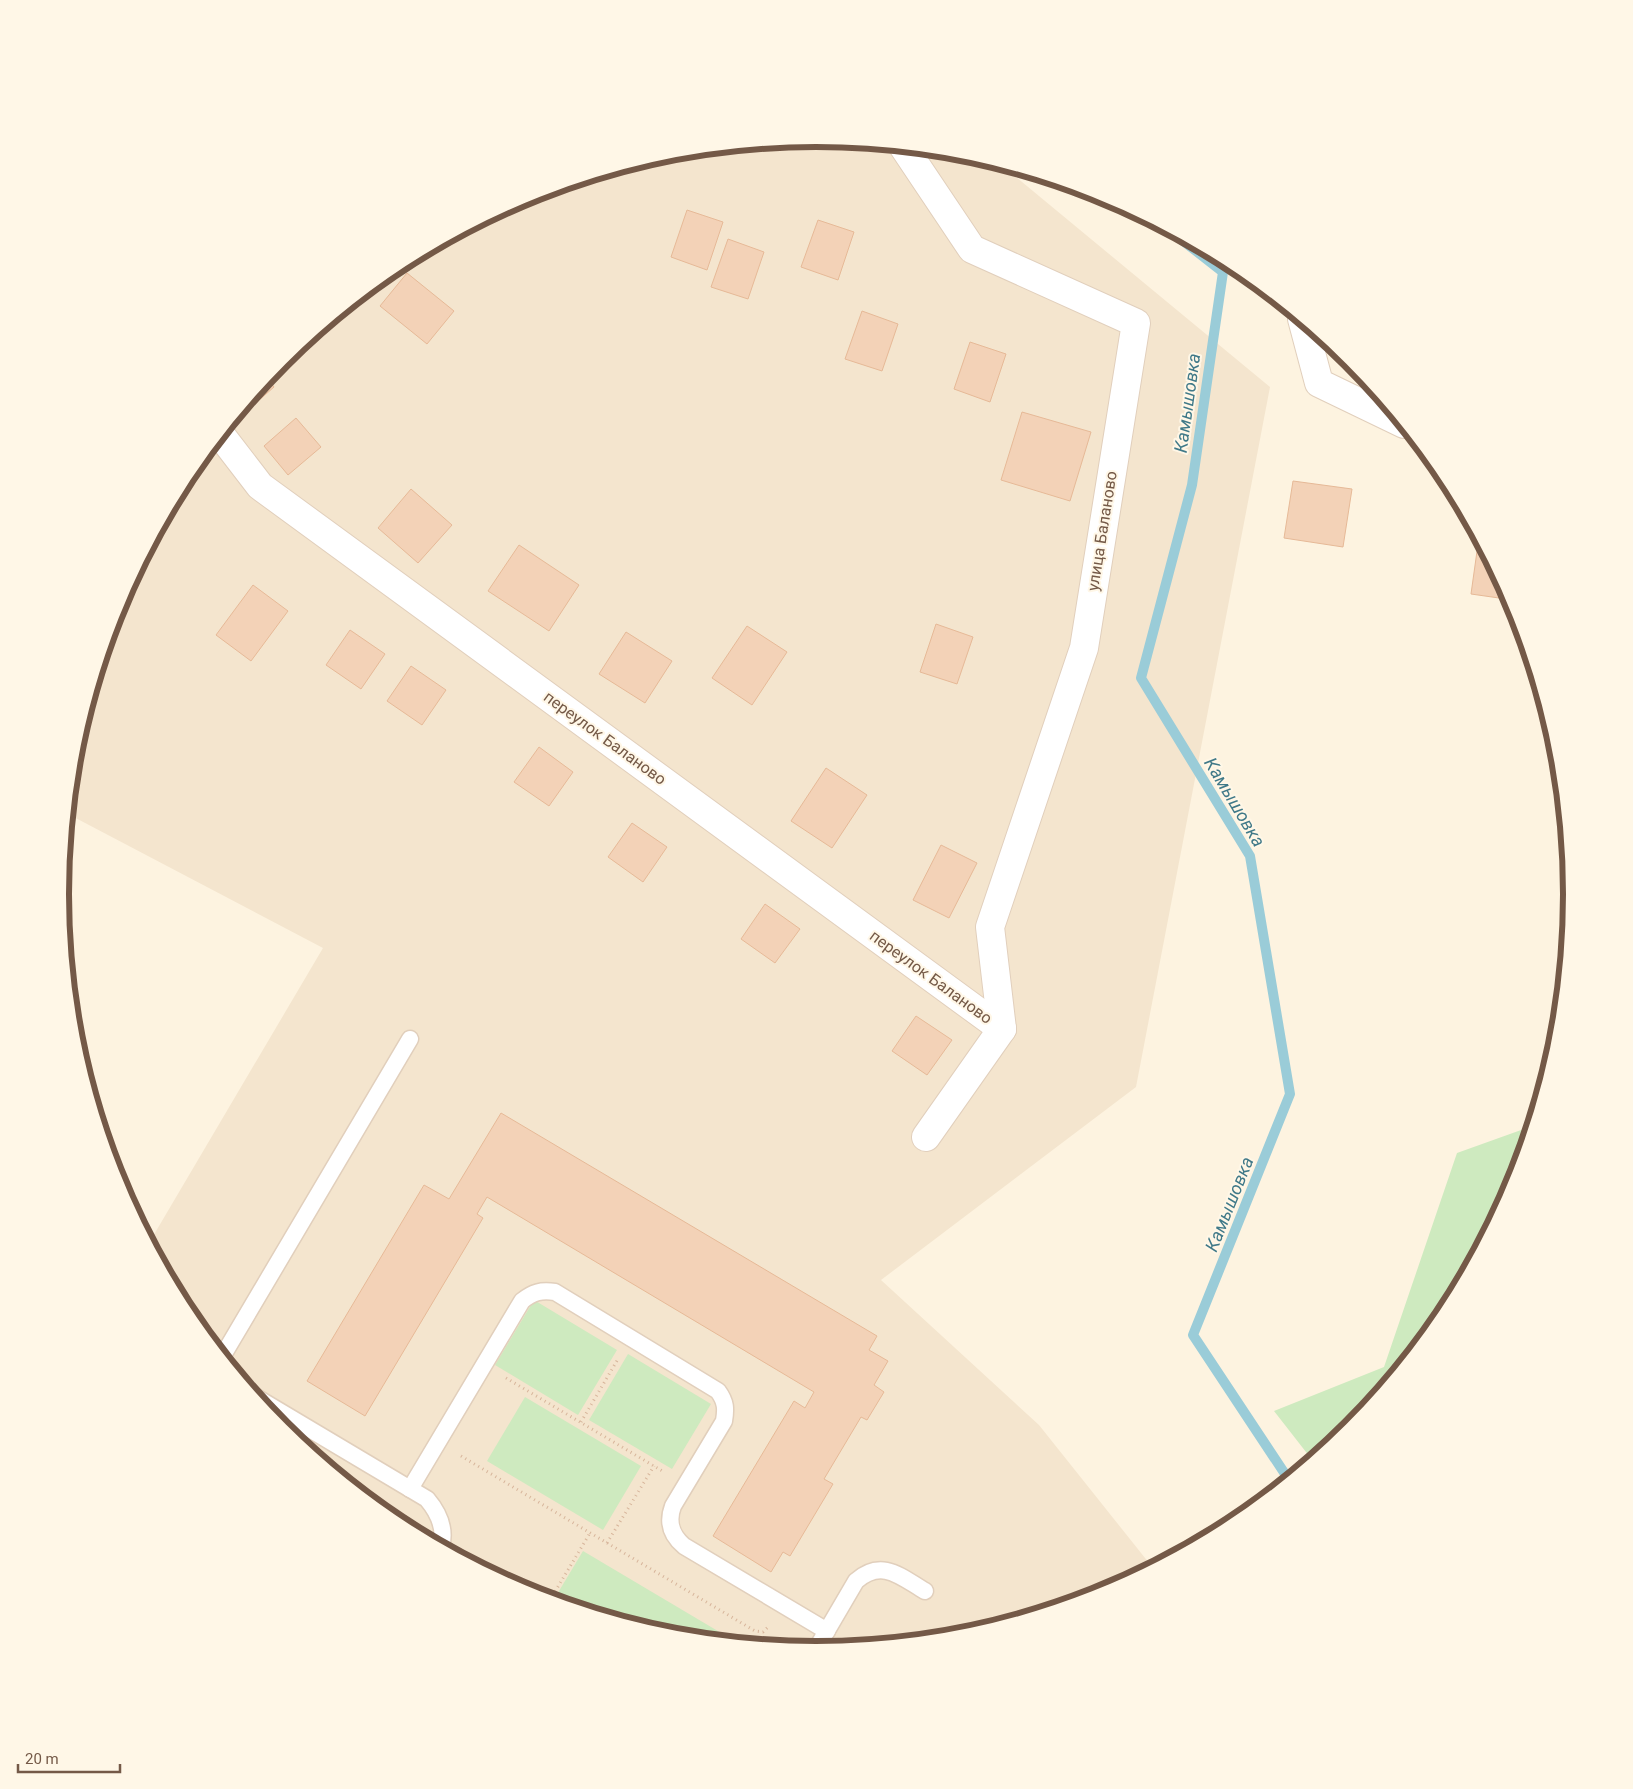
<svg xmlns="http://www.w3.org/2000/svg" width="1633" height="1789" viewBox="0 0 1633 1789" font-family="Roboto,sans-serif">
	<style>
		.residential { fill: #f4e5ce }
		.green { fill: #ceeabf }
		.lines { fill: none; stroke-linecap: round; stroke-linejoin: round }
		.stream { stroke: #9accd8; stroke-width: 10 }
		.building { fill: #f3d2b7; stroke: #e6b997 }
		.lane-casing { stroke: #e1cfbc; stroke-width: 19 }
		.street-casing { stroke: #e1cfbc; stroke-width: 30 }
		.path { stroke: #d7b59b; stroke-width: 3; stroke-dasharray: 1 4; stroke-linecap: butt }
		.lane { stroke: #fff; stroke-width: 16 }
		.street { stroke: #fff; stroke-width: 28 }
		.labels { text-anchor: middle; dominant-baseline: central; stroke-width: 4; stroke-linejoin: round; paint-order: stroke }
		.street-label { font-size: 16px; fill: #745947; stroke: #fff7e7 }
		.water-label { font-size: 18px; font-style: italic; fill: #407988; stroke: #fff7e7 }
		.rim { fill: none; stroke: #745947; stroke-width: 6 }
	</style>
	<rect width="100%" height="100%" fill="#fdf3e0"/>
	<polygon class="residential" points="817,138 964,153 999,163 1270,387 1136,1087 881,1280 1039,1425 1153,1568 1106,1594 964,1637 816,1651 669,1636 527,1593 396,1523 281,1429 187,1315 149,1243 323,948 68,814 75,747 118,605 188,474 282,359 396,265 527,195 669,152"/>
	<g class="green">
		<polygon points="1527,1128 1530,1136 1515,1184 1445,1315 1351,1430 1313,1461 1274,1411 1384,1367 1457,1153"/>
		<polygon points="534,1300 617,1350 578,1415 495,1365"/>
		<polygon points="628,1354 711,1404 672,1469 589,1420"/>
		<polygon points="525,1397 641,1466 603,1530 487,1461"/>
		<polygon points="583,1551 738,1643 669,1636 553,1601"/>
	</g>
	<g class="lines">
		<polyline class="stream" points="1168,229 1223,272 1192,485 1141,678 1250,856 1290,1094 1193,1335 1289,1480"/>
	</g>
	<g class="building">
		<polygon points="687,210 723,222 707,270 671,257"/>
		<polygon points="818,220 854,232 838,280 801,267"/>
		<polygon points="728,239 764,252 748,299 711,287"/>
		<polygon points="407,273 454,311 427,344 380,306"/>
		<polygon points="862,311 898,324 882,371 845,359"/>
		<polygon points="970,342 1006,354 990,402 954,389"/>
		<polygon points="267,378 274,387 242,415 239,412"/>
		<polygon points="1022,412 1091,432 1070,501 1001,480"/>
		<polygon points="296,418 321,447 288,475 264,446"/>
		<polygon points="1293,481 1352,489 1343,547 1284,538"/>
		<polygon points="411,489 452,525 418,563 378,528"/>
		<polygon points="1479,537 1513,600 1471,594"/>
		<polygon points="519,545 579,585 549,631 488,591"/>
		<polygon points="253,585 288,611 251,661 216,635"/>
		<polygon points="936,624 973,637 957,684 920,672"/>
		<polygon points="747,626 787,652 752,705 712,678"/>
		<polygon points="350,630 385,654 361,689 326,665"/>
		<polygon points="626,632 672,661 645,703 599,674"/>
		<polygon points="411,666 446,690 422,725 387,701"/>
		<polygon points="539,747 573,772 549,806 514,782"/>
		<polygon points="826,768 867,795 832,848 791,821"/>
		<polygon points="632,823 667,847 643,882 608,857"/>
		<polygon points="941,845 977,863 949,918 913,900"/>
		<polygon points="765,904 800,929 775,963 741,939"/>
		<polygon points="916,1016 952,1040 927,1075 892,1051"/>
		<polygon points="501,1113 877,1336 869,1350 888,1361 874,1385 884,1392 867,1420 861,1417 824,1479 833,1484 790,1556 783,1552 771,1572 713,1536 794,1401 805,1408 814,1392 487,1197 477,1214 483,1218 365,1416 307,1381 424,1185 449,1199"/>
	</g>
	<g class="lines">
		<defs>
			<g id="lane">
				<polyline points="222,1357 410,1039"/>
				<path d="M254 1396 427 1499C438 1512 446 1529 441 1547"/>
				<path d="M410 1489 522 1301C533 1292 541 1290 555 1292L718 1391C726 1402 726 1409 724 1421L673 1506C667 1522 671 1535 684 1546L827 1631"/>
				<path d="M815 1651 856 1581C882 1558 901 1577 925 1591"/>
			</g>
			<g id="street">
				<polyline points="903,146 972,249 1136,323 1084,648 990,927 1002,1029"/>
				<polyline points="1302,319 1319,383 1404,424"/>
				<polyline points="220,434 260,486 1002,1029"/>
				<polyline points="926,1137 1002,1029"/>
			</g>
		</defs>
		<use href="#lane" class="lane-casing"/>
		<use href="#street" class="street-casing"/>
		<g class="path">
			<polyline points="506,1378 664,1472"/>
			<polyline points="581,1422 618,1359"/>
			<polyline points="461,1456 755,1631 763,1632 769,1626"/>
			<polyline points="607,1543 654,1466"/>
			<polyline points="550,1600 590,1533"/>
		</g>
		<use href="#lane" class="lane"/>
		<use href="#street" class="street"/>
	</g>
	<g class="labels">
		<g class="street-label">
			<text transform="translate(1102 531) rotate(-81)">улица Баланово</text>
			<text transform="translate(605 738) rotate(36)">переулок Баланово</text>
			<text transform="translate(931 977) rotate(36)">переулок Баланово</text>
		</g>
		<g class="water-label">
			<text transform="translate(1187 403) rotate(-82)">Камышовка</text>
			<text transform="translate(1235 802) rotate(59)">Камышовка</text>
			<text transform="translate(1229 1204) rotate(-68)">Камышовка</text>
		</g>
	</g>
	<path d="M0 0H1633V1789H0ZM69 894a747 747 0 1 1 1494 0a747 747 0 1 1-1494 0Z" fill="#fff7e7" fill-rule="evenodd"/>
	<path class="rim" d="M69 894a747 747 0 1 1 1494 0a747 747 0 1 1-1494 0Z"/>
	<path d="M18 1764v8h102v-8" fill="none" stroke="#745947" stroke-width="2.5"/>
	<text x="25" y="1764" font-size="15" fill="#745947" stroke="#fff7e7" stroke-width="4" paint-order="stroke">20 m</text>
</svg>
